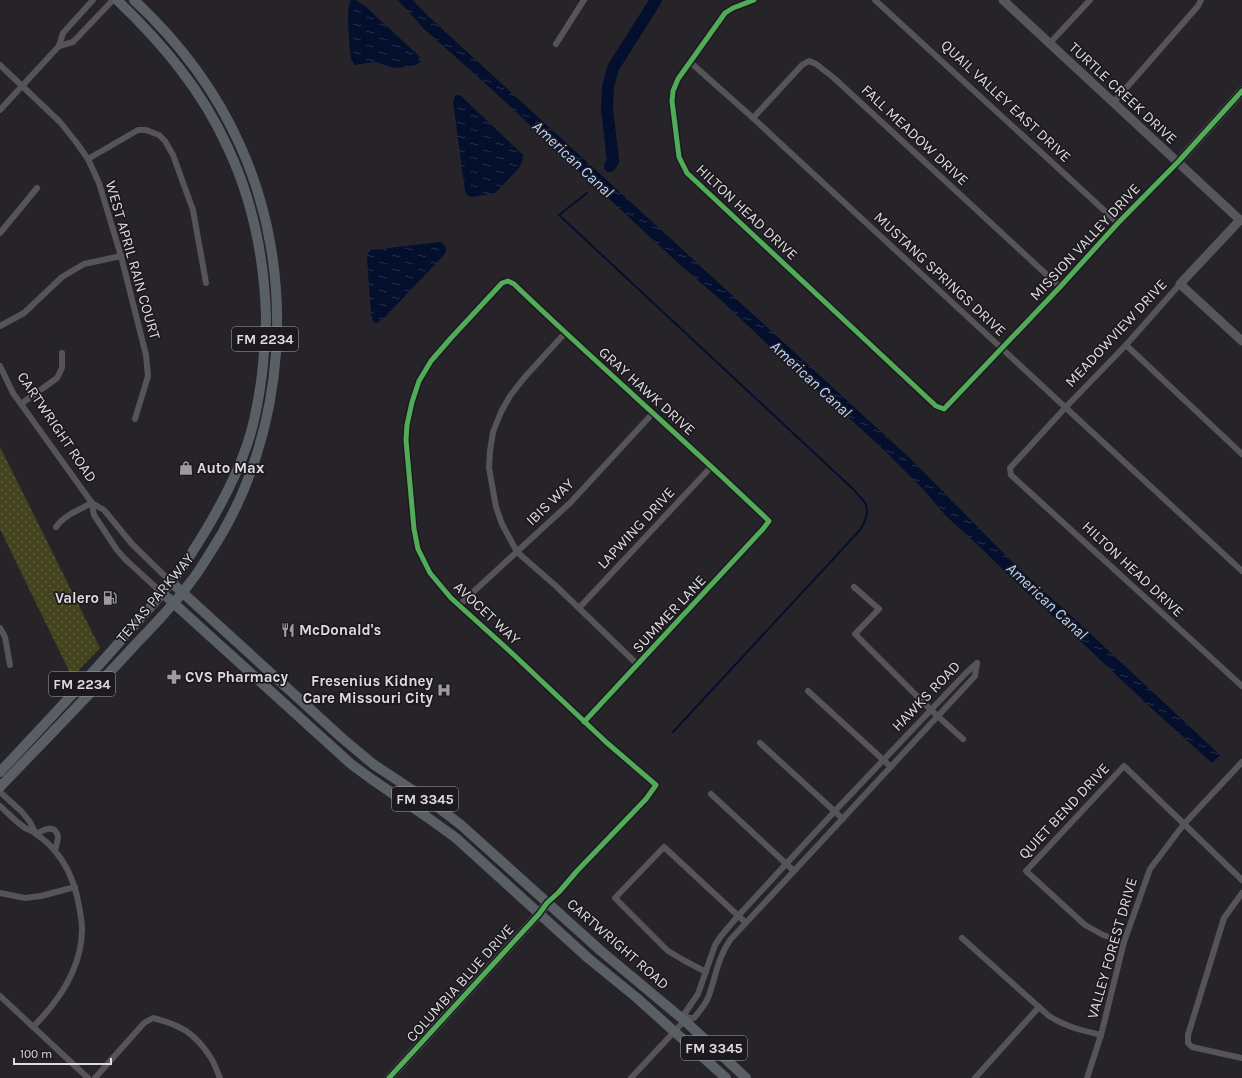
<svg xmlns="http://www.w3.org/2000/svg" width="1242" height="1078" viewBox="0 0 1242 1078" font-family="Karla,sans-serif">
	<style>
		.grass { fill: url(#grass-dots) }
		.water { fill: url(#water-ripples) }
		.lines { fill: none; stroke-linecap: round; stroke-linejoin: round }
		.stream { stroke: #030f2d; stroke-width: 2 }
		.river { stroke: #030f2d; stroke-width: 12 }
		.street { stroke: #565457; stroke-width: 6 }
		.secondary { stroke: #55575b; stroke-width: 9 }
		.primary { stroke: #5a5f65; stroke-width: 10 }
		.cycleway-casing { stroke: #1d1a1f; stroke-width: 8 }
		.cycleway { stroke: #51ab58; stroke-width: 5 }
		.labels { text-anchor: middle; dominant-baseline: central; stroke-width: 3.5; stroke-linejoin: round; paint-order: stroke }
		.shield { fill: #1d1a1f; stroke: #a4a1a5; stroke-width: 1 }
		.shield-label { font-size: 14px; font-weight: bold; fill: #dedbdf }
		.street-label { font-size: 15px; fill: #dedbdf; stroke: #1d1a1f }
		.poi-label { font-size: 15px; font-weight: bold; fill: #dedbdf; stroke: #1d1a1f; text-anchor: start }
		.water-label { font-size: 16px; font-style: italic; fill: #bad4fa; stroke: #1d1a1f }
	</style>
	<defs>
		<pattern id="grass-dots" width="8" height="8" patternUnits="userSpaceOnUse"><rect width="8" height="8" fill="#43441e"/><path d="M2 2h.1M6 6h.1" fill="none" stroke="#5e5e3e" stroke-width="1.8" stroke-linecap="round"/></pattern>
		<pattern id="water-ripples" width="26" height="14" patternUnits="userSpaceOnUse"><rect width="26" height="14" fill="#030f2d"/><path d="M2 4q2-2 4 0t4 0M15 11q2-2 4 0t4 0" fill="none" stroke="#27314b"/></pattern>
	</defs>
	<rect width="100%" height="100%" fill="#262428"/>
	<polygon class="grass" points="0,447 100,648 72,677 0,529"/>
	<g class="water">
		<path d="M351 0H355L365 6 418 55 421 60 420 62 416 65 397 68 391 67 376 62 355 65 351 59C350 48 345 7 351 0Z"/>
		<polygon points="398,0 413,0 428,16 915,463 1017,567 1079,623 1220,755 1212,763 1149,706 1075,636 1025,591 985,552 945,515 925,491 885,451 844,413 802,377 722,301 679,264 486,84 424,29"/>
		<polygon points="459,94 522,154 524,158 519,168 495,193 472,197 467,195 465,191 453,102 455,96"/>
		<path d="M440 242C447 246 448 250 443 256L384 318 377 323 373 322 371 314 367 258 368 253 371 250Z"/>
	</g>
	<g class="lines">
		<path class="stream" d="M587 193 559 215 854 490C857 494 864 500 866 505 869 514 864 524 860 530L673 732"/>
		<polyline class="river" points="610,166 613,161 607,109 608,87 613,68 656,0"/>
		<g class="street">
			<path d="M754 0 733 8 725 13 678 79 673 91 672 101 679 157 687 173 936 406 944 409C1022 327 1099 243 1178 162"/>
			<polyline points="875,0 1118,223"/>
			<polyline points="556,44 584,0"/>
			<polyline points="1049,44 1090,0"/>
			<polyline points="59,46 73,42 113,0"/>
			<polyline points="690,62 753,118 1242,571"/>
			<polyline points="0,65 60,122 76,142 88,159 99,183 121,256 146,355 148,376 135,419"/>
			<polyline points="1113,103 1198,6 1201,0"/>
			<polyline points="0,110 59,46 63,33 93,0"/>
			<polyline points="753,118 802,65 809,61 816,64 834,78 1060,287"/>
			<polyline points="88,159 138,130 146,130 159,135 165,141 173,155 193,210 206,283"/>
			<polyline points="0,233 37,188"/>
			<polyline points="1180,284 1126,345 1065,408 1010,468 1011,475 1242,686"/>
			<polyline points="0,326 24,313 62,277 84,264 121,256"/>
			<polyline points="565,333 524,378 510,396 501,412 493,432 490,451 489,468 496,507 502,524 517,552 556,586 638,665"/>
			<polyline points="1126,345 1242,454"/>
			<polyline points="0,366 13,393 92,503 94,515 117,550 126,560 162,593"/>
			<polyline points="21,404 57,378 62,368 62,353"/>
			<polyline points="92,503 104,510 132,544 171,582"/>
			<path d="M56 527C64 515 79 510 92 503"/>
			<polyline points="854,587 879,609 855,634 931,710 963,739"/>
			<polyline points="459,605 571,502 653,413"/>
			<polyline points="579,608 712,466"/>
			<polyline points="0,628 5,637 10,665"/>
			<polyline points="808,691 891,767"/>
			<polyline points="760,743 843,819"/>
			<polyline points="0,792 22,812 30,822 36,834"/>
			<polyline points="711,794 794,871"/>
			<path d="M0 806C8 813 16 822 25 828 29 830 33 831 36 834 42 838 49 844 54 850 65 862 73 880 77 896 79 907 82 918 82 929 82 968 60 1000 33 1027"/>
			<path d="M36 834C43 830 56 823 58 837 58 841 56 846 55 850"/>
			<polyline points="0,893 25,898 41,896 75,887"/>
			<polyline points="1242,893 1224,918 1188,1035 1188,1043 1192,1047 1242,1058"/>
			<path d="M547 903C563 888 577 871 592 856 614 833 638 811 656 785L606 742 515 656 451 598 430 573 418 549 414 529 406 440 407 425 412 402 419 381 431 361 451 338 502 283 508 281 514 284C597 364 685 440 769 521L763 529 584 722"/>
			<path d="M962 938 1049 1016C1066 1027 1081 1030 1101 1035"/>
			<polyline points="1124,942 1103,935 1085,925 1026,871 1124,766 1242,880"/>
			<polyline points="706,972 685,961 668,951 615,898 664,847 746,923"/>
			<polyline points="0,996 88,1078"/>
			<polyline points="687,1018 685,1013 698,994 715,945 721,936 738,916 834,812 966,673 977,663"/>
			<path d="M95 1078 144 1023 153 1018C181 1025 195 1033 211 1058 215 1064 217 1072 220 1078"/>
			<path d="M631 1078 687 1018H694C699 1012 705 1005 708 998 716 977 717 959 730 940L975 676 977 663"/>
			<polyline points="975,1078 1039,1007"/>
			<polyline points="1087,1078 1101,1035 1124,942 1150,869 1184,824 1242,762"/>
		</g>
		<g class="secondary">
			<polyline points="1003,0 1240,220 1180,284 1242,341"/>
			<polyline points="1178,162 1242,91"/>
			<polyline points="389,1078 539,914 547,903"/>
		</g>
		<g class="primary">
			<polyline points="171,582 342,738 373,764 435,805 461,825 601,951 685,1021 746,1078"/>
			<polyline points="168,598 351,764 370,778 427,817 456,838 588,958 637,998 726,1078"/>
			<path d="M0 772C41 728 83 684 123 638 147 611 172 584 191 554 213 520 234 483 247 445 255 422 259 398 262 374 264 354 266 335 266 315 264 258 252 199 228 148 202 90 162 43 117 0"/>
			<path d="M0 787C45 740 90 694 134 646 153 626 173 606 189 584 197 574 204 563 210 553 288 435 298 273 240 145 215 89 178 41 134 0"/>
		</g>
		<defs>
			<g id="cycleway">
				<polyline points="754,0 733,8 725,13 678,79 673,91 672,101 679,157 687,173 936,406 944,409 1060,287 1118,223 1178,162 1242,91"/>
				<path d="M389 1078 539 914 547 903 559 892 577 871 646 799 656 785 606 742 515 656 451 598 430 573 418 549 414 529 406 440 407 425 412 402 419 381 431 361 451 338 502 283 508 281 514 284C597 364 685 440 769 521L763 529 584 722"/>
			</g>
		</defs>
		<use href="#cycleway" class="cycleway-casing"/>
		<use href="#cycleway" class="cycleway"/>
	</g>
	<defs>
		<symbol id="shop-bare" viewBox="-9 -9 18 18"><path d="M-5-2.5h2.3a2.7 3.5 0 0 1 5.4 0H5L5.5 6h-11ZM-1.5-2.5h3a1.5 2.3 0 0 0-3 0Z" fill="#9e9b9f" stroke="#1d1a1f" stroke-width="2.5" paint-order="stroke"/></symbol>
		<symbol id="fuel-bare" viewBox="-9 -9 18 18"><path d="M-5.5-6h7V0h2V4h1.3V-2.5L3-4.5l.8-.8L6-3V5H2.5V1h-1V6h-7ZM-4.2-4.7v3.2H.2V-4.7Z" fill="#9e9b9f" stroke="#1d1a1f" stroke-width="2.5" paint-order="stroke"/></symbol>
		<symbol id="restaurant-bare" viewBox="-9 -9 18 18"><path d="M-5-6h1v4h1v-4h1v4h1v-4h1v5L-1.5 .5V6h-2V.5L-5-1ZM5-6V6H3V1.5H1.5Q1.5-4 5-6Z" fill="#9e9b9f" stroke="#1d1a1f" stroke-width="2.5" paint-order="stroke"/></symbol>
		<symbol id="pharmacy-bare" viewBox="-9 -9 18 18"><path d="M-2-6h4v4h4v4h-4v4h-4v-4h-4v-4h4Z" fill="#9e9b9f" stroke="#1d1a1f" stroke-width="2.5" paint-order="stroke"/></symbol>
		<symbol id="hospital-bare" viewBox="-9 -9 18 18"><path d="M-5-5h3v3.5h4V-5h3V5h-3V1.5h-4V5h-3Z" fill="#9e9b9f" stroke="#1d1a1f" stroke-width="2.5" paint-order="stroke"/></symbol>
	</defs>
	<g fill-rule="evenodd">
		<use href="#shop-bare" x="176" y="458" width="20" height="20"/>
		<use href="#fuel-bare" x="100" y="588" width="20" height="20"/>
		<use href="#restaurant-bare" x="278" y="620" width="20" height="20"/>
		<use href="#pharmacy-bare" x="164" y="667" width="20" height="20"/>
		<use href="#hospital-bare" x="434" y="680" width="20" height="20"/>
	</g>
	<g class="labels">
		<g class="shield">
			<rect x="232" y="327" width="66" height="24" rx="3"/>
			<rect x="49" y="672" width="66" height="24" rx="3"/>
			<rect x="392" y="787" width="66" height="24" rx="3"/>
			<rect x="681" y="1036" width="66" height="24" rx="3"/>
		</g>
		<g class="shield-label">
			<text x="265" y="339">FM 2234</text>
			<text x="82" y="684">FM 2234</text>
			<text x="425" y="799">FM 3345</text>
			<text x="714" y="1048">FM 3345</text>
		</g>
		<g class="street-label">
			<text transform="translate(1123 93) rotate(43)">TURTLE CREEK DRIVE</text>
			<text transform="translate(1006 101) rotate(43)">QUAIL VALLEY EAST DRIVE</text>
			<text transform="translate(915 135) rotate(43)">FALL MEADOW DRIVE</text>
			<text transform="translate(747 212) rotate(43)">HILTON HEAD DRIVE</text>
			<text transform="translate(1085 242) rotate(-47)">MISSION VALLEY DRIVE</text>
			<text transform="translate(133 260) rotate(74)">WEST APRIL RAIN COURT</text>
			<text transform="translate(940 274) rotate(43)">MUSTANG SPRINGS DRIVE</text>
			<text transform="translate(1116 333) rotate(-47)">MEADOWVIEW DRIVE</text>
			<text transform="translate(647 391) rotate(42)">GRAY HAWK DRIVE</text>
			<text transform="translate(57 427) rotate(56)">CARTWRIGHT ROAD</text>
			<text transform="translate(550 502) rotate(-44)">IBIS WAY</text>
			<text transform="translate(636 528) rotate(-47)">LAPWING DRIVE</text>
			<text transform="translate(1133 569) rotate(43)">HILTON HEAD DRIVE</text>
			<text transform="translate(155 598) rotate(-50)">TEXAS PARKWAY</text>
			<text transform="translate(487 613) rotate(43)">AVOCET WAY</text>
			<text transform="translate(669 614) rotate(-47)">SUMMER LANE</text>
			<text transform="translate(926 696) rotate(-46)">HAWKS ROAD</text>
			<text transform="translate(1064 811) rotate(-47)">QUIET BEND DRIVE</text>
			<text transform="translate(618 944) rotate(41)">CARTWRIGHT ROAD</text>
			<text transform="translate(1112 948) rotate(-74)">VALLEY FOREST DRIVE</text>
			<text transform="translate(460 983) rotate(-48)">COLUMBIA BLUE DRIVE</text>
		</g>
		<g class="poi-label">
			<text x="197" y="468">Auto Max</text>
			<text x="99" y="598" text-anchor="end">Valero</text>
			<text x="299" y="630">McDonald's</text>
			<text x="185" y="677">CVS Pharmacy</text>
			<text x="433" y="681" text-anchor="end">Fresenius Kidney<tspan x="433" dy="17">Care Missouri City</tspan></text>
		</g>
		<g class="water-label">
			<text transform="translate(573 159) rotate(43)">American Canal</text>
			<text transform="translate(811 379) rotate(43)">American Canal</text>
			<text transform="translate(1047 601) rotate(43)">American Canal</text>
		</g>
	</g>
	<path d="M14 1058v6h97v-6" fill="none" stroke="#dedbdf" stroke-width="2"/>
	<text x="20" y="1058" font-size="12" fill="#dedbdf" stroke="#1d1a1f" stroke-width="3" paint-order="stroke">100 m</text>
</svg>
